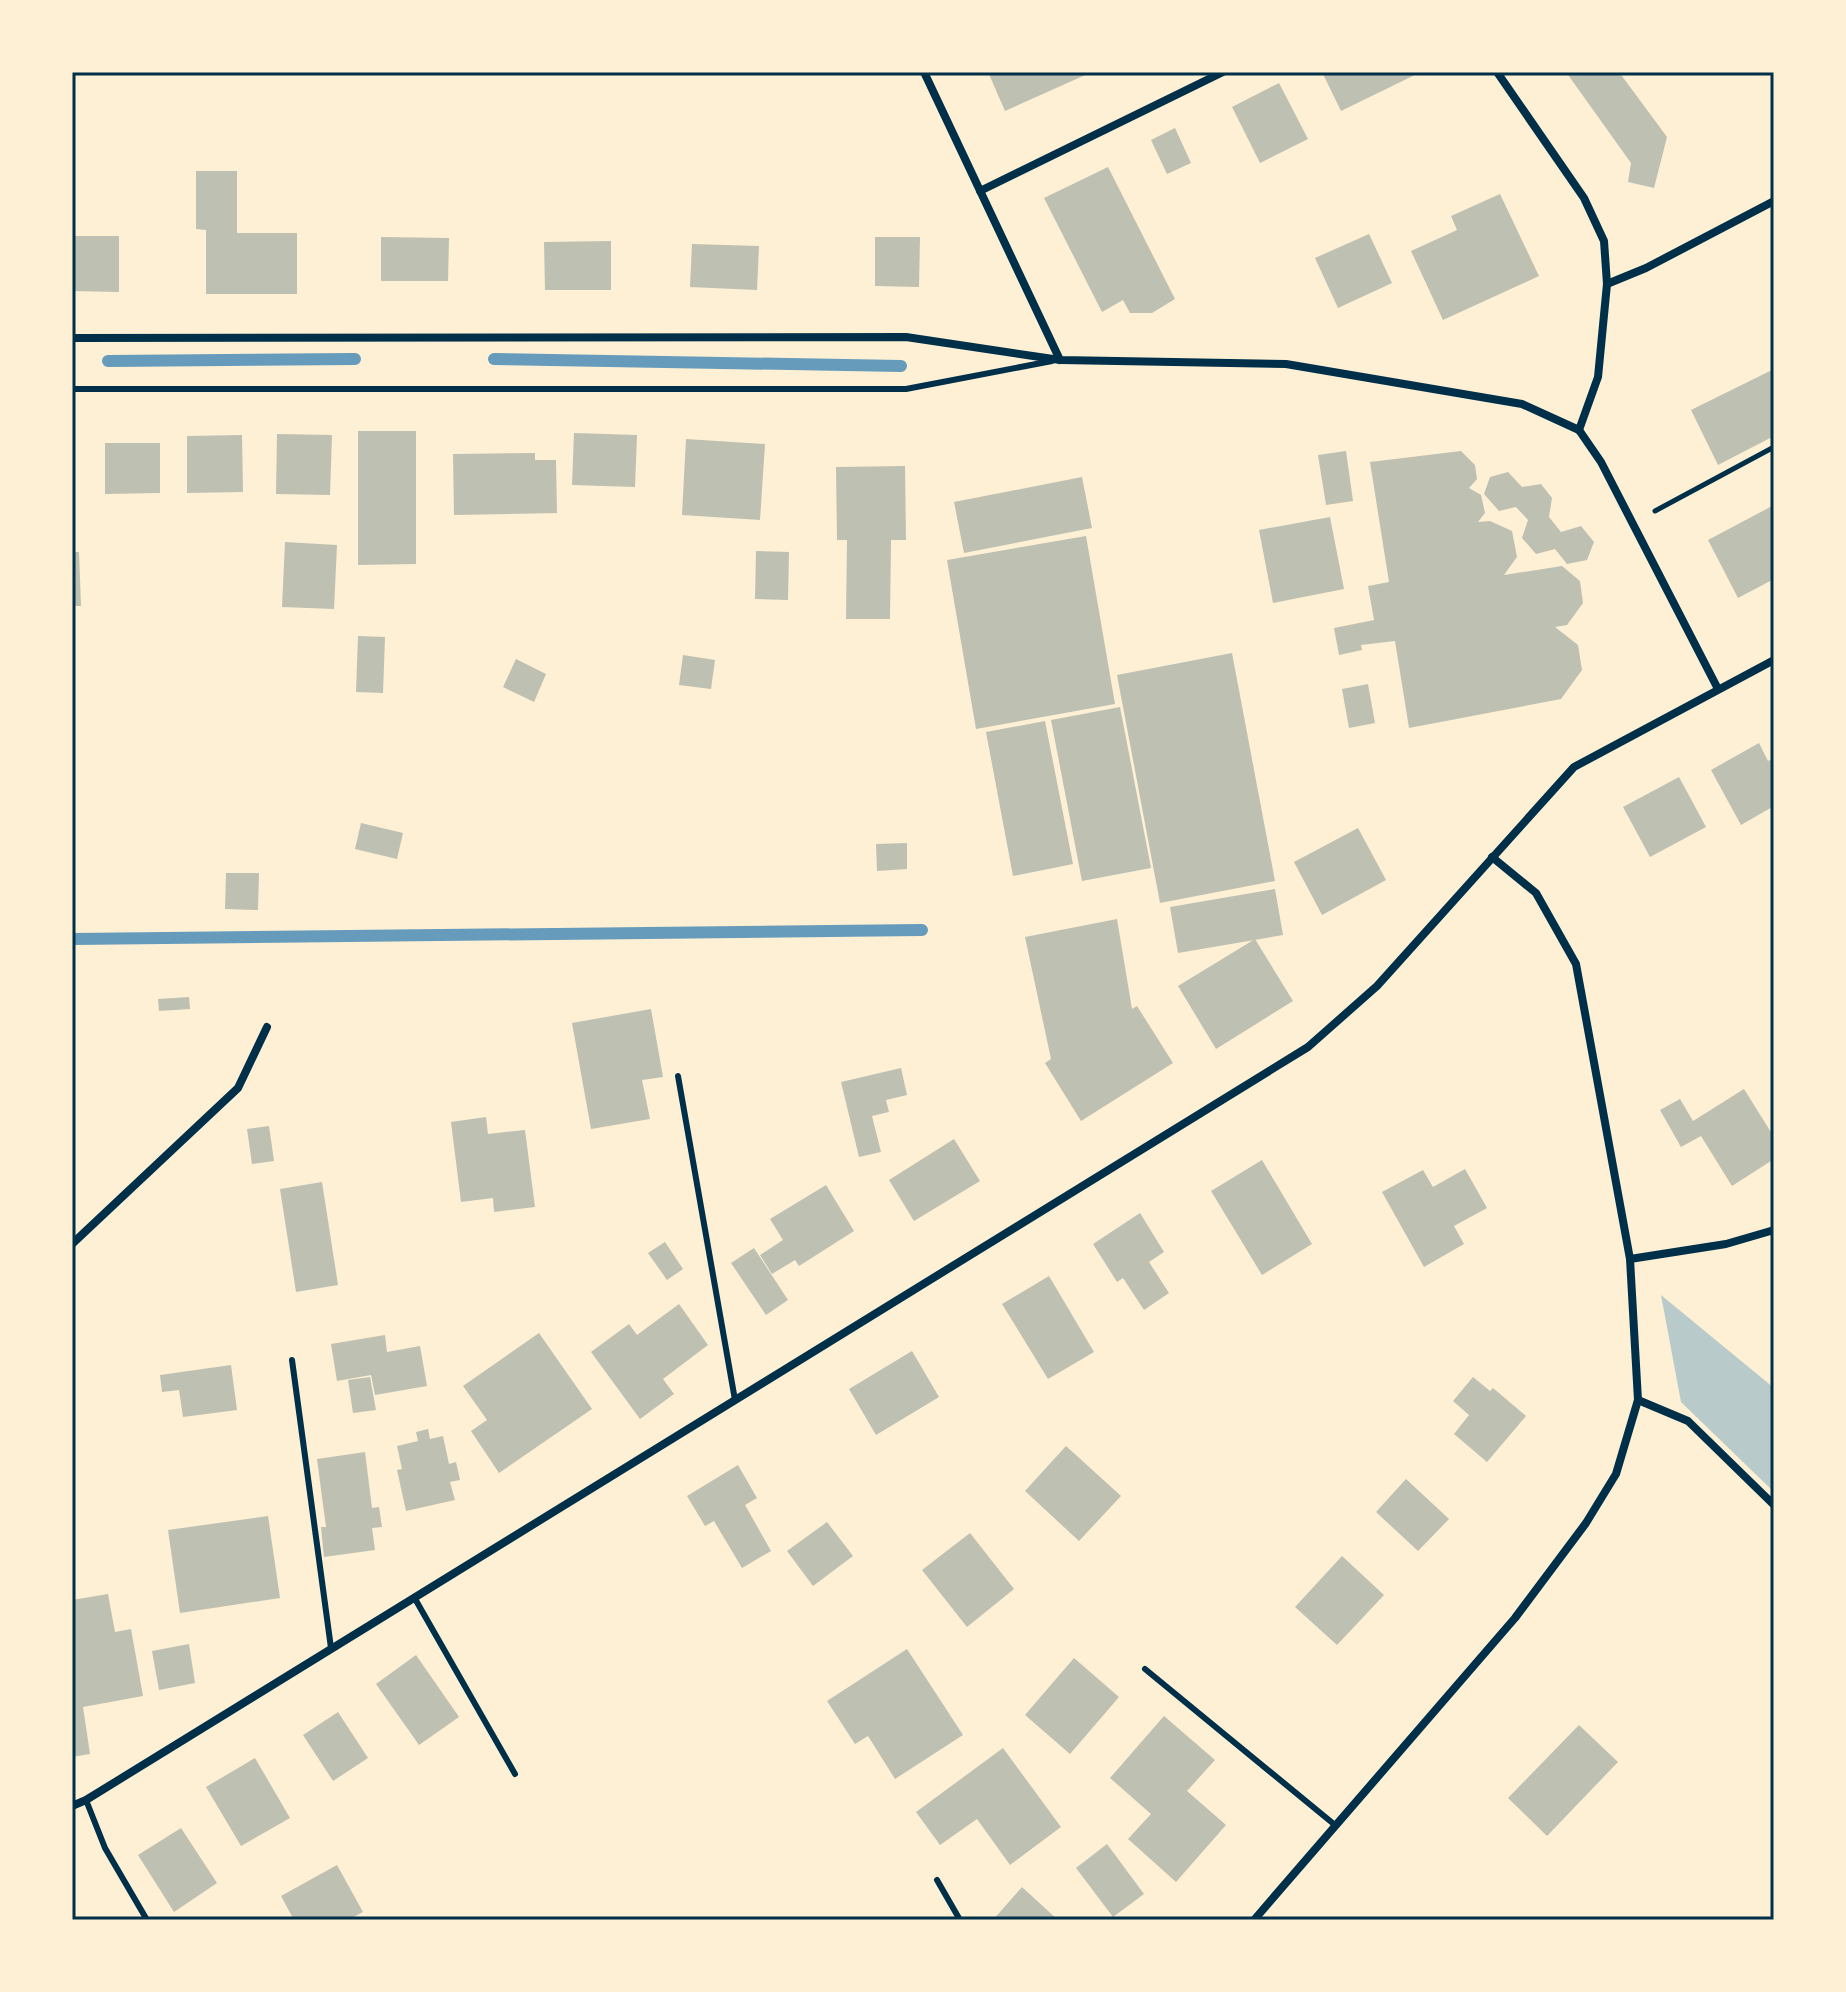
<svg xmlns="http://www.w3.org/2000/svg" width="1846" height="1992" viewBox="0 0 1846 1992" font-family="Montserrat,sans-serif">
	<style>
		.green { fill: #b9caca }
		.lines { fill: none; stroke-linecap: round; stroke-linejoin: round }
		.stream { stroke: #669bbc; stroke-width: 12 }
		.building { fill: #bec0b2 }
		.path { stroke: #003049; stroke-width: 5 }
		.service { stroke: #003049; stroke-width: 6 }
		.minor { stroke: #003049; stroke-width: 8 }
		.neatline { fill: none; stroke: #003049; stroke-width: 3 }
	</style>
	<rect width="100%" height="100%" fill="#fdf0d5"/>
	<polygon class="green" points="1661,1295 1774,1388 1774,1492 1681,1402"/>
	<g class="lines">
		<g class="stream">
			<polyline points="494,359 901,366"/>
			<polyline points="108,361 355,359"/>
			<polyline points="72,939 922,930"/>
		</g>
	</g>
	<g class="building">
		<polygon points="988,72 1092,72 1005,111"/>
		<polygon points="1322,72 1421,72 1341,111"/>
		<polygon points="1566,72 1619,72 1667,137 1654,188 1628,182 1631,163"/>
		<polygon points="1279,83 1308,139 1260,163 1232,107"/>
		<polygon points="1175,128 1191,163 1167,174 1151,140"/>
		<polygon points="1108,167 1175,299 1152,313 1130,313 1123,300 1102,312 1044,198"/>
		<polygon points="196,171 237,171 237,233 297,233 297,294 206,294 206,230 196,229"/>
		<polygon points="1500,194 1539,276 1443,320 1411,251 1457,230 1451,216"/>
		<polygon points="1369,234 1392,283 1338,308 1315,258"/>
		<polygon points="72,236 119,236 119,292 72,291"/>
		<polygon points="381,237 449,238 448,281 381,281"/>
		<polygon points="875,237 920,237 919,287 875,286"/>
		<polygon points="611,241 611,290 545,290 544,242"/>
		<polygon points="692,244 759,246 757,290 690,287"/>
		<polygon points="1774,369 1774,436 1718,465 1691,410"/>
		<polygon points="358,431 416,431 416,564 358,565"/>
		<polygon points="574,433 637,435 635,487 572,485"/>
		<polygon points="277,434 332,435 330,495 276,494"/>
		<polygon points="242,435 243,492 187,493 187,436"/>
		<polygon points="686,439 765,444 760,520 682,515"/>
		<polygon points="105,443 160,443 160,493 105,494"/>
		<polygon points="1346,451 1353,501 1326,505 1318,455"/>
		<polygon points="1461,451 1475,465 1477,479 1469,488 1481,495 1485,513 1478,522 1490,521 1512,531 1517,557 1504,575 1562,566 1580,581 1583,603 1567,625 1555,627 1578,645 1582,670 1561,699 1409,728 1395,641 1361,645 1362,650 1339,655 1334,628 1374,620 1368,586 1389,582 1370,462"/>
		<polygon points="535,453 535,460 556,460 557,513 454,515 453,454"/>
		<polygon points="905,466 906,540 891,540 890,619 846,619 847,540 837,540 836,467"/>
		<polygon points="1508,472 1522,487 1541,484 1552,498 1549,517 1561,532 1581,526 1594,542 1587,560 1567,564 1555,549 1536,554 1522,538 1528,520 1516,507 1499,511 1484,494 1490,477"/>
		<polygon points="1082,477 1092,528 964,553 954,502"/>
		<polygon points="1774,505 1774,579 1738,598 1708,540"/>
		<polygon points="1330,517 1344,589 1273,603 1259,530"/>
		<polygon points="1086,536 1115,704 976,729 947,560"/>
		<polygon points="285,542 337,545 334,609 282,607"/>
		<polygon points="756,551 789,552 788,600 755,599"/>
		<polygon points="72,552 79,552 81,606 72,606"/>
		<polygon points="358,636 385,637 383,693 356,692"/>
		<polygon points="1232,653 1275,881 1160,903 1117,675"/>
		<polygon points="683,655 715,660 711,689 679,685"/>
		<polygon points="516,659 546,674 534,702 503,687"/>
		<polygon points="1368,684 1375,723 1349,728 1342,689"/>
		<polygon points="1120,707 1151,868 1082,881 1051,720"/>
		<polygon points="1045,721 1073,864 1013,876 986,732"/>
		<polygon points="1759,743 1768,761 1774,758 1774,806 1741,825 1711,770"/>
		<polygon points="1679,777 1706,827 1650,857 1623,807"/>
		<polygon points="361,823 403,833 397,859 355,849"/>
		<polygon points="1358,828 1386,880 1322,915 1294,862"/>
		<polygon points="907,843 907,869 877,871 876,844"/>
		<polygon points="226,873 259,873 258,910 225,909"/>
		<polygon points="1275,889 1283,935 1178,953 1170,907"/>
		<polygon points="1117,919 1132,1009 1137,1006 1173,1063 1081,1121 1045,1063 1051,1059 1025,937"/>
		<polygon points="1255,939 1293,1001 1216,1049 1178,986"/>
		<polygon points="189,997 190,1009 159,1011 158,999"/>
		<polygon points="651,1009 663,1077 642,1080 650,1119 591,1129 572,1023"/>
		<polygon points="901,1068 907,1095 886,1100 889,1112 872,1116 881,1152 859,1157 841,1082"/>
		<polygon points="1744,1089 1774,1137 1774,1159 1732,1186 1701,1136 1681,1147 1660,1110 1680,1099 1693,1121"/>
		<polygon points="486,1117 488,1134 525,1130 535,1207 494,1212 493,1198 461,1202 451,1122"/>
		<polygon points="269,1126 274,1161 252,1164 247,1129"/>
		<polygon points="954,1139 980,1181 914,1221 889,1180"/>
		<polygon points="1262,1160 1312,1244 1262,1275 1211,1191"/>
		<polygon points="1465,1169 1487,1208 1454,1226 1464,1244 1424,1267 1382,1192 1423,1170 1433,1187"/>
		<polygon points="322,1182 338,1285 296,1292 280,1189"/>
		<polygon points="826,1185 854,1231 799,1266 795,1260 772,1274 760,1255 783,1240 770,1219"/>
		<polygon points="1140,1213 1164,1252 1149,1262 1169,1293 1144,1310 1123,1278 1117,1282 1093,1244"/>
		<polygon points="665,1242 683,1269 667,1280 648,1253"/>
		<polygon points="754,1248 788,1300 766,1315 731,1263"/>
		<polygon points="1049,1276 1094,1352 1048,1379 1002,1304"/>
		<polygon points="679,1304 708,1345 663,1379 674,1394 640,1419 591,1352 629,1324 637,1335"/>
		<polygon points="539,1333 592,1409 499,1473 471,1431 487,1420 463,1386"/>
		<polygon points="385,1335 387,1352 420,1346 427,1386 375,1395 371,1375 337,1381 331,1344"/>
		<polygon points="912,1351 939,1397 876,1435 849,1389"/>
		<polygon points="231,1365 237,1410 183,1417 179,1390 162,1392 160,1375"/>
		<polygon points="370,1377 376,1410 353,1413 348,1380"/>
		<polygon points="1473,1377 1490,1391 1493,1388 1526,1416 1487,1462 1454,1434 1469,1415 1453,1401"/>
		<polygon points="428,1429 430,1439 443,1436 449,1464 456,1462 460,1480 450,1482 455,1500 406,1511 397,1470 402,1469 397,1446 418,1441 416,1432"/>
		<polygon points="1066,1446 1121,1496 1079,1541 1025,1491"/>
		<polygon points="365,1452 372,1508 379,1507 382,1527 372,1528 375,1550 324,1557 321,1527 326,1527 317,1459"/>
		<polygon points="738,1465 757,1498 745,1505 771,1551 742,1568 714,1521 705,1526 687,1496"/>
		<polygon points="1406,1479 1449,1519 1418,1551 1376,1512"/>
		<polygon points="268,1516 280,1598 180,1613 168,1530"/>
		<polygon points="827,1522 853,1556 813,1586 787,1551"/>
		<polygon points="970,1533 1014,1589 967,1627 922,1570"/>
		<polygon points="1342,1556 1384,1595 1337,1645 1295,1607"/>
		<polygon points="108,1594 115,1632 131,1629 143,1696 83,1707 90,1754 72,1757 72,1600"/>
		<polygon points="189,1644 195,1683 159,1690 152,1651"/>
		<polygon points="907,1649 963,1735 895,1779 868,1736 855,1744 827,1701"/>
		<polygon points="416,1655 459,1717 419,1745 376,1684"/>
		<polygon points="1074,1658 1119,1697 1070,1754 1025,1715"/>
		<polygon points="338,1712 368,1758 333,1781 303,1735"/>
		<polygon points="1164,1716 1215,1760 1187,1791 1226,1825 1176,1882 1128,1839 1151,1814 1110,1778"/>
		<polygon points="1579,1725 1618,1762 1547,1836 1508,1798"/>
		<polygon points="1003,1748 1061,1827 1010,1865 977,1819 940,1845 916,1812"/>
		<polygon points="255,1758 290,1818 241,1846 206,1787"/>
		<polygon points="181,1828 217,1883 174,1912 138,1855"/>
		<polygon points="1107,1844 1144,1894 1113,1917 1076,1868"/>
		<polygon points="337,1865 363,1912 348,1920 294,1920 281,1896"/>
		<polygon points="1022,1887 1058,1920 993,1920"/>
	</g>
	<g class="lines">
		<polyline class="path" points="1655,511 1774,447"/>
		<g class="service">
			<polyline points="72,389 906,389 1052,361"/>
			<polyline points="678,1076 735,1400"/>
			<polyline points="292,1360 331,1648"/>
			<polyline points="414,1597 515,1774"/>
			<polyline points="1145,1669 1335,1825"/>
			<polyline points="86,1800 105,1848 147,1920"/>
			<polyline points="937,1880 960,1920"/>
		</g>
		<g class="minor">
			<polyline points="924,72 1060,360"/>
			<polyline points="1497,72 1584,198 1604,241 1607,284 1598,377 1579,430"/>
			<polyline points="980,191 1223,72"/>
			<polyline points="1607,284 1646,268 1774,201"/>
			<polyline points="72,338 906,337 1060,360 1286,364 1522,404 1579,430"/>
			<polyline points="1579,430 1601,462 1718,689"/>
			<polyline points="72,1244 238,1088 267,1027"/>
			<polyline points="1630,1259 1726,1244 1774,1230"/>
			<polyline points="1638,1400 1688,1421 1774,1505"/>
			<polyline points="72,1806 86,1800 1308,1047 1377,986 1574,767 1774,660"/>
			<polyline points="1254,1920 1515,1618 1586,1523 1616,1474 1638,1400 1630,1259 1576,964 1536,893 1492,857"/>
		</g>
	</g>
	<rect width="1846" height="1992" fill="none" stroke="#fdf0d5" stroke-width="148"/>
	<rect x="74" y="74" width="1698" height="1844" class="neatline"/>
</svg>
